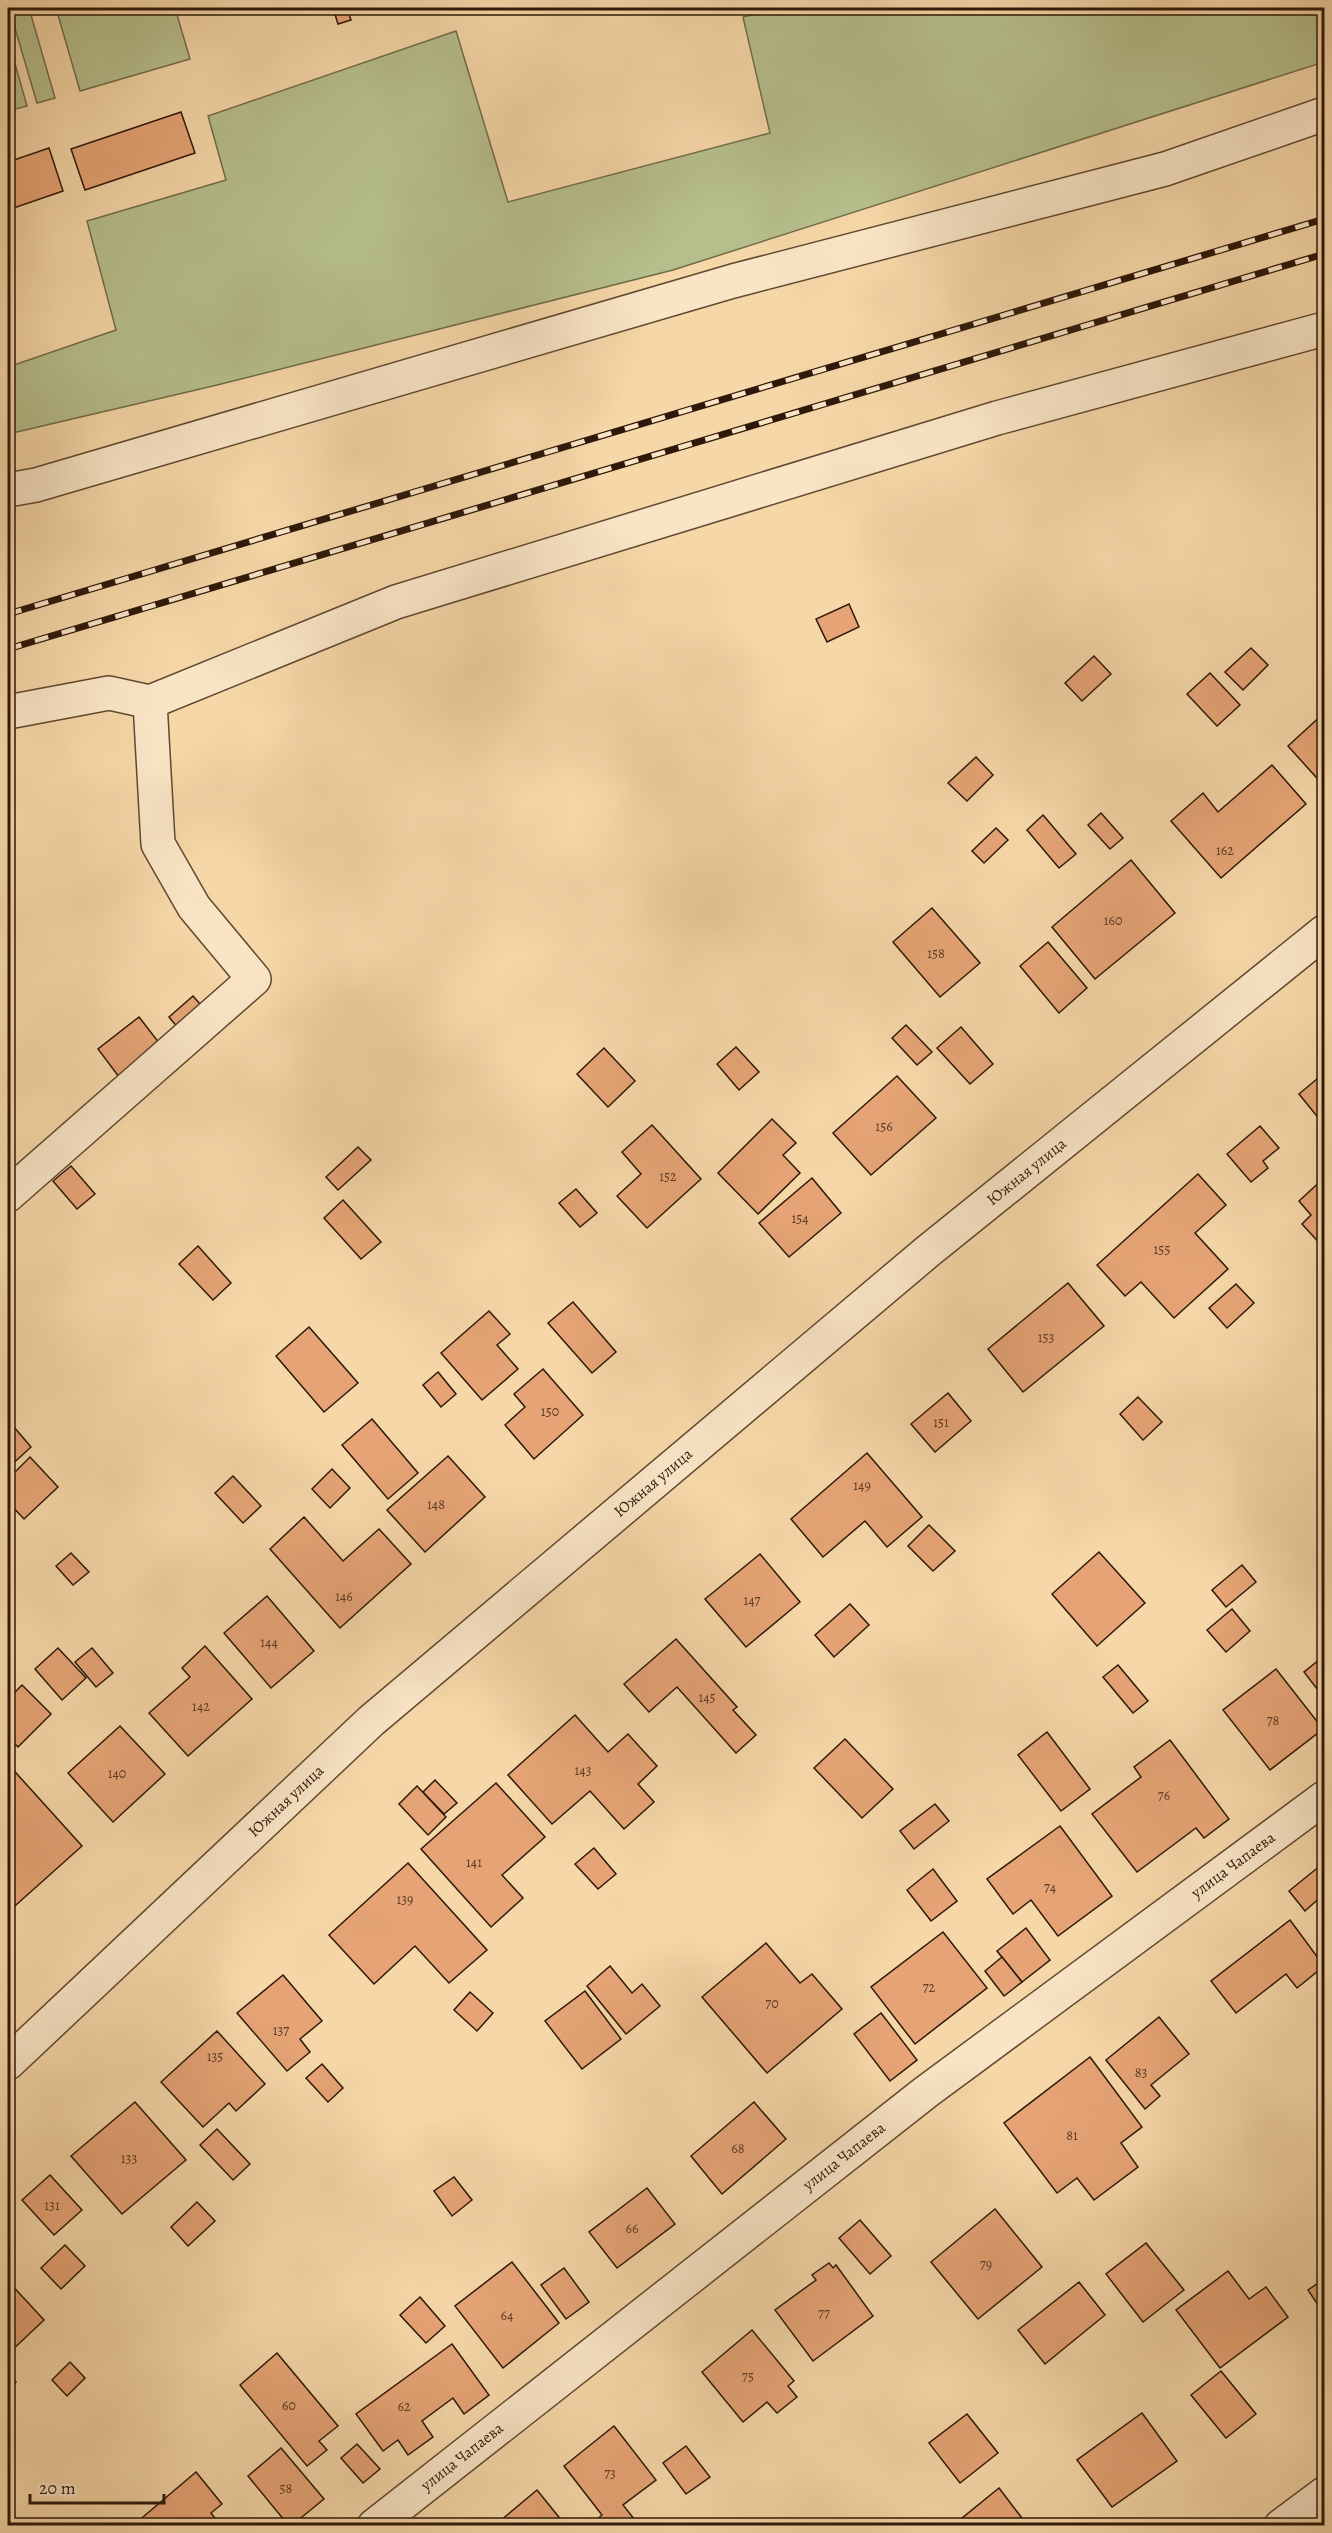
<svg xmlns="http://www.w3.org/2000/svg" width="1332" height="2533" viewBox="0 0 1332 2533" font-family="Alegreya,serif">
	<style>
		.green { fill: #b6bf8c; stroke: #726c4a; stroke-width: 1.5 }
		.building { fill: #e6a476; stroke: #2e1809; stroke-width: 1.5 }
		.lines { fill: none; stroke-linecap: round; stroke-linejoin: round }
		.minor-casing { stroke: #604831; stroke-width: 36 }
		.minor { stroke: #f9e5c6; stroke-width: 33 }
		.rail-casing { stroke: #2e1809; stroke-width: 7 }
		.rail { stroke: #f9e5c6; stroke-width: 4.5; stroke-dasharray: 14; stroke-linecap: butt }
		.labels { text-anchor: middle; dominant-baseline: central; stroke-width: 6; stroke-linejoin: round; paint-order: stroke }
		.number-label { font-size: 14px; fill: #5c3b24 }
		.street-label { font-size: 16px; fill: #2e1809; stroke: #f9e5c6 }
	</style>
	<rect width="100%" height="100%" fill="#f6d7a8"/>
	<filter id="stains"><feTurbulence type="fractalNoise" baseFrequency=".00333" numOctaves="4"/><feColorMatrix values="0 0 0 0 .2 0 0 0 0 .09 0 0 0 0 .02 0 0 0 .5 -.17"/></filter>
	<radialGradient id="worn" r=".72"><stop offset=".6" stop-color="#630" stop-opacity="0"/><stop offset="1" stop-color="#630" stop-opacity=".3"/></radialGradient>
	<g class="green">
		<polygon points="9,8 29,8 55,98 37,103"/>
		<polygon points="56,8 175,8 190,59 80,91"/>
		<polygon points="786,8 1324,8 1324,62 673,270 213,386 8,434 8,367 116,330 87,221 226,180 208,116 456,31 508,202 770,133 743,17"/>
		<polygon points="8,39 27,106 8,111"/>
	</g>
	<g class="building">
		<polygon points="333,8 347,8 351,20 338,24"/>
		<polygon points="181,112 195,153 85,190 71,149"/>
		<polygon points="49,148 63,191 8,210 8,162"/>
		<polygon points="849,604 859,627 827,642 816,619"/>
		<polygon points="1251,648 1268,665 1243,690 1225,672"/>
		<polygon points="1094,656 1111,674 1082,701 1065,683"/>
		<polygon points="1210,673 1240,705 1217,726 1187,694"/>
		<polygon points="1324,713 1324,786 1288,746"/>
		<polygon points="976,757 993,775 967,801 948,783"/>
		<polygon points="1272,765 1306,804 1221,878 1171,821 1203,793 1218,812"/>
		<polygon points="1101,813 1123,838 1110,849 1088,825"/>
		<polygon points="1043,815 1076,854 1059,868 1027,830"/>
		<polygon points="996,828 1008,840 984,863 972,851"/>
		<polygon points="1131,860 1175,913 1095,979 1052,927"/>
		<polygon points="932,908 980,963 940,997 893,942"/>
		<polygon points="1048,942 1087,988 1059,1013 1020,966"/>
		<polygon points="193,996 207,1012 183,1034 169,1017"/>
		<polygon points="139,1017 167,1053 125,1085 98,1049"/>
		<polygon points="906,1025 932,1052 917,1065 892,1038"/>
		<polygon points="961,1027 993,1064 970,1084 937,1048"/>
		<polygon points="736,1047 759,1072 739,1090 717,1064"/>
		<polygon points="604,1048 635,1081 608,1107 577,1074"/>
		<polygon points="1324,1073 1324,1125 1299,1094"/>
		<polygon points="897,1076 936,1118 871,1175 833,1133"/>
		<polygon points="772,1119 796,1143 783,1155 800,1173 758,1214 718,1173"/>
		<polygon points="652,1125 701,1179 647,1228 617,1196 641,1174 622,1152"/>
		<polygon points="1260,1126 1279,1148 1263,1161 1268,1168 1251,1182 1227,1154"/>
		<polygon points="358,1147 371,1160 338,1190 326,1177"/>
		<polygon points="71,1166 95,1194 77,1209 53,1181"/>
		<polygon points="1198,1174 1226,1205 1195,1233 1228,1269 1174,1318 1141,1282 1125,1296 1097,1265"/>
		<polygon points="812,1178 841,1213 789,1257 759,1223"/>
		<polygon points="1324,1178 1324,1248 1302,1224 1311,1215 1299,1201"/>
		<polygon points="576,1189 597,1213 580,1227 559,1203"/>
		<polygon points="343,1200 381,1242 361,1259 324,1218"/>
		<polygon points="198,1246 231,1283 213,1300 179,1264"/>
		<polygon points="1068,1283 1104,1326 1023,1392 988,1349"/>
		<polygon points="1236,1284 1254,1303 1227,1328 1209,1308"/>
		<polygon points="573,1302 616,1352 592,1373 548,1323"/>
		<polygon points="489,1311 510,1334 497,1345 518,1369 482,1400 441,1353"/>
		<polygon points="309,1327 358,1383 324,1412 276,1356"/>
		<polygon points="543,1369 583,1415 534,1459 505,1425 525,1407 514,1394"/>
		<polygon points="438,1372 456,1394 441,1407 423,1385"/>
		<polygon points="948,1393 971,1421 935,1452 911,1424"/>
		<polygon points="1138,1397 1162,1422 1143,1440 1120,1414"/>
		<polygon points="372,1419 418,1473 388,1499 342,1445"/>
		<polygon points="8,1420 31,1447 8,1468"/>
		<polygon points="867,1453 922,1517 887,1547 865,1521 823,1557 791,1519"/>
		<polygon points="448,1456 485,1497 425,1552 387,1510"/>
		<polygon points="30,1457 58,1487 24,1519 8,1502 8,1479"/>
		<polygon points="332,1469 350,1488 330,1508 312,1489"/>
		<polygon points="233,1476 261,1506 243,1523 215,1493"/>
		<polygon points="304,1517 343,1561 379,1529 411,1564 340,1628 270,1549"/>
		<polygon points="929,1525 955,1551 933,1571 908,1546"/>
		<polygon points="1099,1552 1145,1603 1097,1646 1052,1594"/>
		<polygon points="71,1553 89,1572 73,1585 56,1566"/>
		<polygon points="760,1554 800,1602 746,1647 705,1599"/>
		<polygon points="1242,1565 1256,1582 1226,1607 1212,1590"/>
		<polygon points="267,1596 314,1651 271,1688 224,1633"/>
		<polygon points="850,1604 869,1625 834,1657 815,1635"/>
		<polygon points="1232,1609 1250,1631 1226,1652 1207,1630"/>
		<polygon points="676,1639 737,1707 733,1710 756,1735 736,1753 677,1687 649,1712 624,1684"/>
		<polygon points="205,1646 252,1699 188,1756 149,1713 190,1677 182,1668"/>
		<polygon points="58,1648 86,1678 62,1700 35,1669"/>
		<polygon points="92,1648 113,1673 96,1687 75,1662"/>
		<polygon points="1324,1656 1324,1698 1304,1672"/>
		<polygon points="1118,1665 1148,1701 1133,1713 1103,1677"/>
		<polygon points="1276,1669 1323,1729 1270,1770 1223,1710"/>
		<polygon points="22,1685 51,1714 18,1747 8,1737 8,1699"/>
		<polygon points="575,1715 608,1752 628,1734 657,1766 638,1784 654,1802 624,1829 590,1791 552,1824 508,1775"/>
		<polygon points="120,1726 165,1774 113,1822 68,1773"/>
		<polygon points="1047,1732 1090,1789 1061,1811 1018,1755"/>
		<polygon points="845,1739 893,1789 862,1818 814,1768"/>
		<polygon points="1170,1740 1229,1819 1204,1838 1196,1828 1137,1872 1092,1814 1141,1777 1134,1767"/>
		<polygon points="8,1764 82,1846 16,1905 8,1895"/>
		<polygon points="435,1780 457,1803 444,1814 423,1792"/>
		<polygon points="496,1783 545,1837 502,1875 523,1898 491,1927 421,1849"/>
		<polygon points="417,1786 446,1817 428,1835 399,1804"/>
		<polygon points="935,1804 949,1821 914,1849 900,1831"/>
		<polygon points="1060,1826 1112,1896 1058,1936 1031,1900 1013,1914 987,1879"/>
		<polygon points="594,1848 616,1874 598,1889 575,1864"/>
		<polygon points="408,1863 487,1950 449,1983 415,1946 374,1984 329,1935"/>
		<polygon points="1321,1865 1324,1869 1324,1894 1305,1911 1289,1891"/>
		<polygon points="933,1869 957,1901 931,1921 907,1890"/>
		<polygon points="1290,1920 1324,1966 1297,1988 1286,1974 1236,2013 1211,1981"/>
		<polygon points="1026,1928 1050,1960 1022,1982 997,1951"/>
		<polygon points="943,1932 987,1988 915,2044 871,1987"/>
		<polygon points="766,1943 800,1983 812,1974 842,2009 767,2073 702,1997"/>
		<polygon points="1002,1957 1022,1982 1004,1996 985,1971"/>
		<polygon points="610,1966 632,1993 642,1984 660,2006 626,2034 587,1986"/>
		<polygon points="283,1975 322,2021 300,2039 310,2052 287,2071 237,2013"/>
		<polygon points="585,1991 621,2039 582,2069 545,2021"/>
		<polygon points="470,1992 493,2013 477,2031 454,2010"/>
		<polygon points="881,2013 917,2060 890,2081 854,2034"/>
		<polygon points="1159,2017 1189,2054 1151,2085 1160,2096 1145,2109 1106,2060"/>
		<polygon points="217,2031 265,2084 236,2111 229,2103 203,2127 161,2082"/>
		<polygon points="1090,2057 1142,2127 1121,2143 1138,2167 1094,2200 1077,2178 1057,2193 1004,2123"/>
		<polygon points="322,2064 343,2088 328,2102 306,2078"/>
		<polygon points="135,2102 186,2160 122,2214 71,2156"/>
		<polygon points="754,2102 786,2139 722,2194 691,2156"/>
		<polygon points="217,2129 250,2164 233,2180 200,2145"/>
		<polygon points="50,2175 82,2210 54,2235 22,2200"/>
		<polygon points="454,2177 472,2200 452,2216 434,2191"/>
		<polygon points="647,2188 675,2224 617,2268 589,2232"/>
		<polygon points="197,2202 215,2221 188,2246 171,2227"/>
		<polygon points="995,2209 1042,2267 978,2319 931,2262"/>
		<polygon points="860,2220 891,2256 870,2274 839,2238"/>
		<polygon points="1146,2243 1184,2290 1143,2322 1106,2274"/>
		<polygon points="65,2245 85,2266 61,2289 41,2268"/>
		<polygon points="512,2262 559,2323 503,2368 455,2306"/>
		<polygon points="829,2263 833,2268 836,2265 873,2316 813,2361 775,2310 816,2280 812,2275"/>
		<polygon points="564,2268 589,2302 566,2319 541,2285"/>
		<polygon points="1228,2271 1249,2299 1266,2287 1288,2317 1220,2368 1176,2310"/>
		<polygon points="1324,2279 1324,2314 1308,2290"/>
		<polygon points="8,2281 44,2320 8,2354"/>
		<polygon points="1079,2282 1105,2315 1045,2364 1018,2330"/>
		<polygon points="420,2297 445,2326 426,2343 400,2315"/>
		<polygon points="752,2330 794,2381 788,2386 797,2397 777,2413 767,2402 743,2422 702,2372"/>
		<polygon points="452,2344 489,2395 464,2414 453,2398 422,2421 433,2437 408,2455 398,2440 383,2451 356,2414"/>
		<polygon points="277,2353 338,2426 319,2441 327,2450 307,2466 240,2385"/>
		<polygon points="70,2362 85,2378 67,2396 52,2380"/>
		<polygon points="1221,2371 1256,2414 1226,2438 1191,2395"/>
		<polygon points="8,2376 16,2382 8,2394"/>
		<polygon points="1142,2413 1177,2461 1112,2507 1077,2460"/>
		<polygon points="967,2414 998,2453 960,2483 929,2443"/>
		<polygon points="614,2426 656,2480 623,2505 638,2524 636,2526 597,2526 594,2522 602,2515 564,2466"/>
		<polygon points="357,2444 380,2469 363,2483 341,2458"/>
		<polygon points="686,2446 710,2477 686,2494 663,2463"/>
		<polygon points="281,2448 324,2499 291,2526 289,2526 248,2476"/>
		<polygon points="196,2472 222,2504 211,2513 221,2526 140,2526 138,2523 143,2517"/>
		<polygon points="999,2488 1028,2526 958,2526 956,2523"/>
		<polygon points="537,2490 562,2521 556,2526 494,2526"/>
	</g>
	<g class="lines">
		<defs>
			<g id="minor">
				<polyline points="8,490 36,485 733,281 1165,169 1324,114"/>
				<polyline points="8,712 109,693 150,702"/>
				<polyline points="8,1195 254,979 194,907 158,844 150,702 396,602 997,418 1324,329"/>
				<path id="s1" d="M8 2063 371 1721 927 1252 1324 932"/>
				<path id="s2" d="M374 2526 926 2092 1324 1798"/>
				<polyline points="1281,2526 1324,2494"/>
			</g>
		</defs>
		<use href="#minor" class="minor-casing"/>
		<use href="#minor" class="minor"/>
		<defs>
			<g id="rail">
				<polyline points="8,614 1324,219"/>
				<polyline points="8,649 1324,254"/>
			</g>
		</defs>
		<use href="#rail" class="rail-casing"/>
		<use href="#rail" class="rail"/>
	</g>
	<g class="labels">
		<g class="number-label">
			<text x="1225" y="850">162</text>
			<text x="1113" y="920">160</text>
			<text x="936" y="953">158</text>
			<text x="884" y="1126">156</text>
			<text x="668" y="1176">152</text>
			<text x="800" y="1218">154</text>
			<text x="1162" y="1249">155</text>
			<text x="1046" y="1337">153</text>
			<text x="550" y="1411">150</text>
			<text x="941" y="1422">151</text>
			<text x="862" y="1485">149</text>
			<text x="436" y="1504">148</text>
			<text x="344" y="1596">146</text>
			<text x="752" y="1600">147</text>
			<text x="269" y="1642">144</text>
			<text x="707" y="1697">145</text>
			<text x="201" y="1706">142</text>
			<text x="1273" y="1720">78</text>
			<text x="583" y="1770">143</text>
			<text x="117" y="1773">140</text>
			<text x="1164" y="1795">76</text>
			<text x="474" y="1862">141</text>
			<text x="1050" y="1887">74</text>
			<text x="405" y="1899">139</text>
			<text x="929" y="1987">72</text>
			<text x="772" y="2003">70</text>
			<text x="281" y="2030">137</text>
			<text x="215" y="2056">135</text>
			<text x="1141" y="2072">83</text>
			<text x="1072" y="2135">81</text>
			<text x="738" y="2148">68</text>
			<text x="129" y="2158">133</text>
			<text x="52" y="2205">131</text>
			<text x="632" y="2228">66</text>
			<text x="986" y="2264">79</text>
			<text x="824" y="2313">77</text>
			<text x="507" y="2315">64</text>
			<text x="748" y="2376">75</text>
			<text x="289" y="2405">60</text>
			<text x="404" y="2406">62</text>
			<text x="610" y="2473">73</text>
			<text x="286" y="2488">58</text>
		</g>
		<g class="street-label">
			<text stroke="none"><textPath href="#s1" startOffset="1354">Южная улица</textPath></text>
			<text stroke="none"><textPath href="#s1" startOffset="868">Южная улица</textPath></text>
			<text stroke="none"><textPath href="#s1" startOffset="382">Южная улица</textPath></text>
			<text stroke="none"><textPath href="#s2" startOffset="1084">улица Чапаева</textPath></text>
			<text stroke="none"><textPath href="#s2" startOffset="598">улица Чапаева</textPath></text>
			<text stroke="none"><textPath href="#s2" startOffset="112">улица Чапаева</textPath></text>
		</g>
	</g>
	<rect width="1332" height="2533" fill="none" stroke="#f6d7a8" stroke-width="30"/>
	<rect x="9" y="9" width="1314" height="2515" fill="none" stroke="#2e1809" stroke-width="3"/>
	<rect x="15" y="15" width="1302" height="2503" fill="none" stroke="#2e1809" stroke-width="1.5"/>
	<path d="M30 2494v9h134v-9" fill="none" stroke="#2e1809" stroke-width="3"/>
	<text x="39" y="2494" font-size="18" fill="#2e1809" stroke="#f9e5c6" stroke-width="4.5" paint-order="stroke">20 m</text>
	<rect width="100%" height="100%" filter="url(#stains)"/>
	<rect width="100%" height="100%" fill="url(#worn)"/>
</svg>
